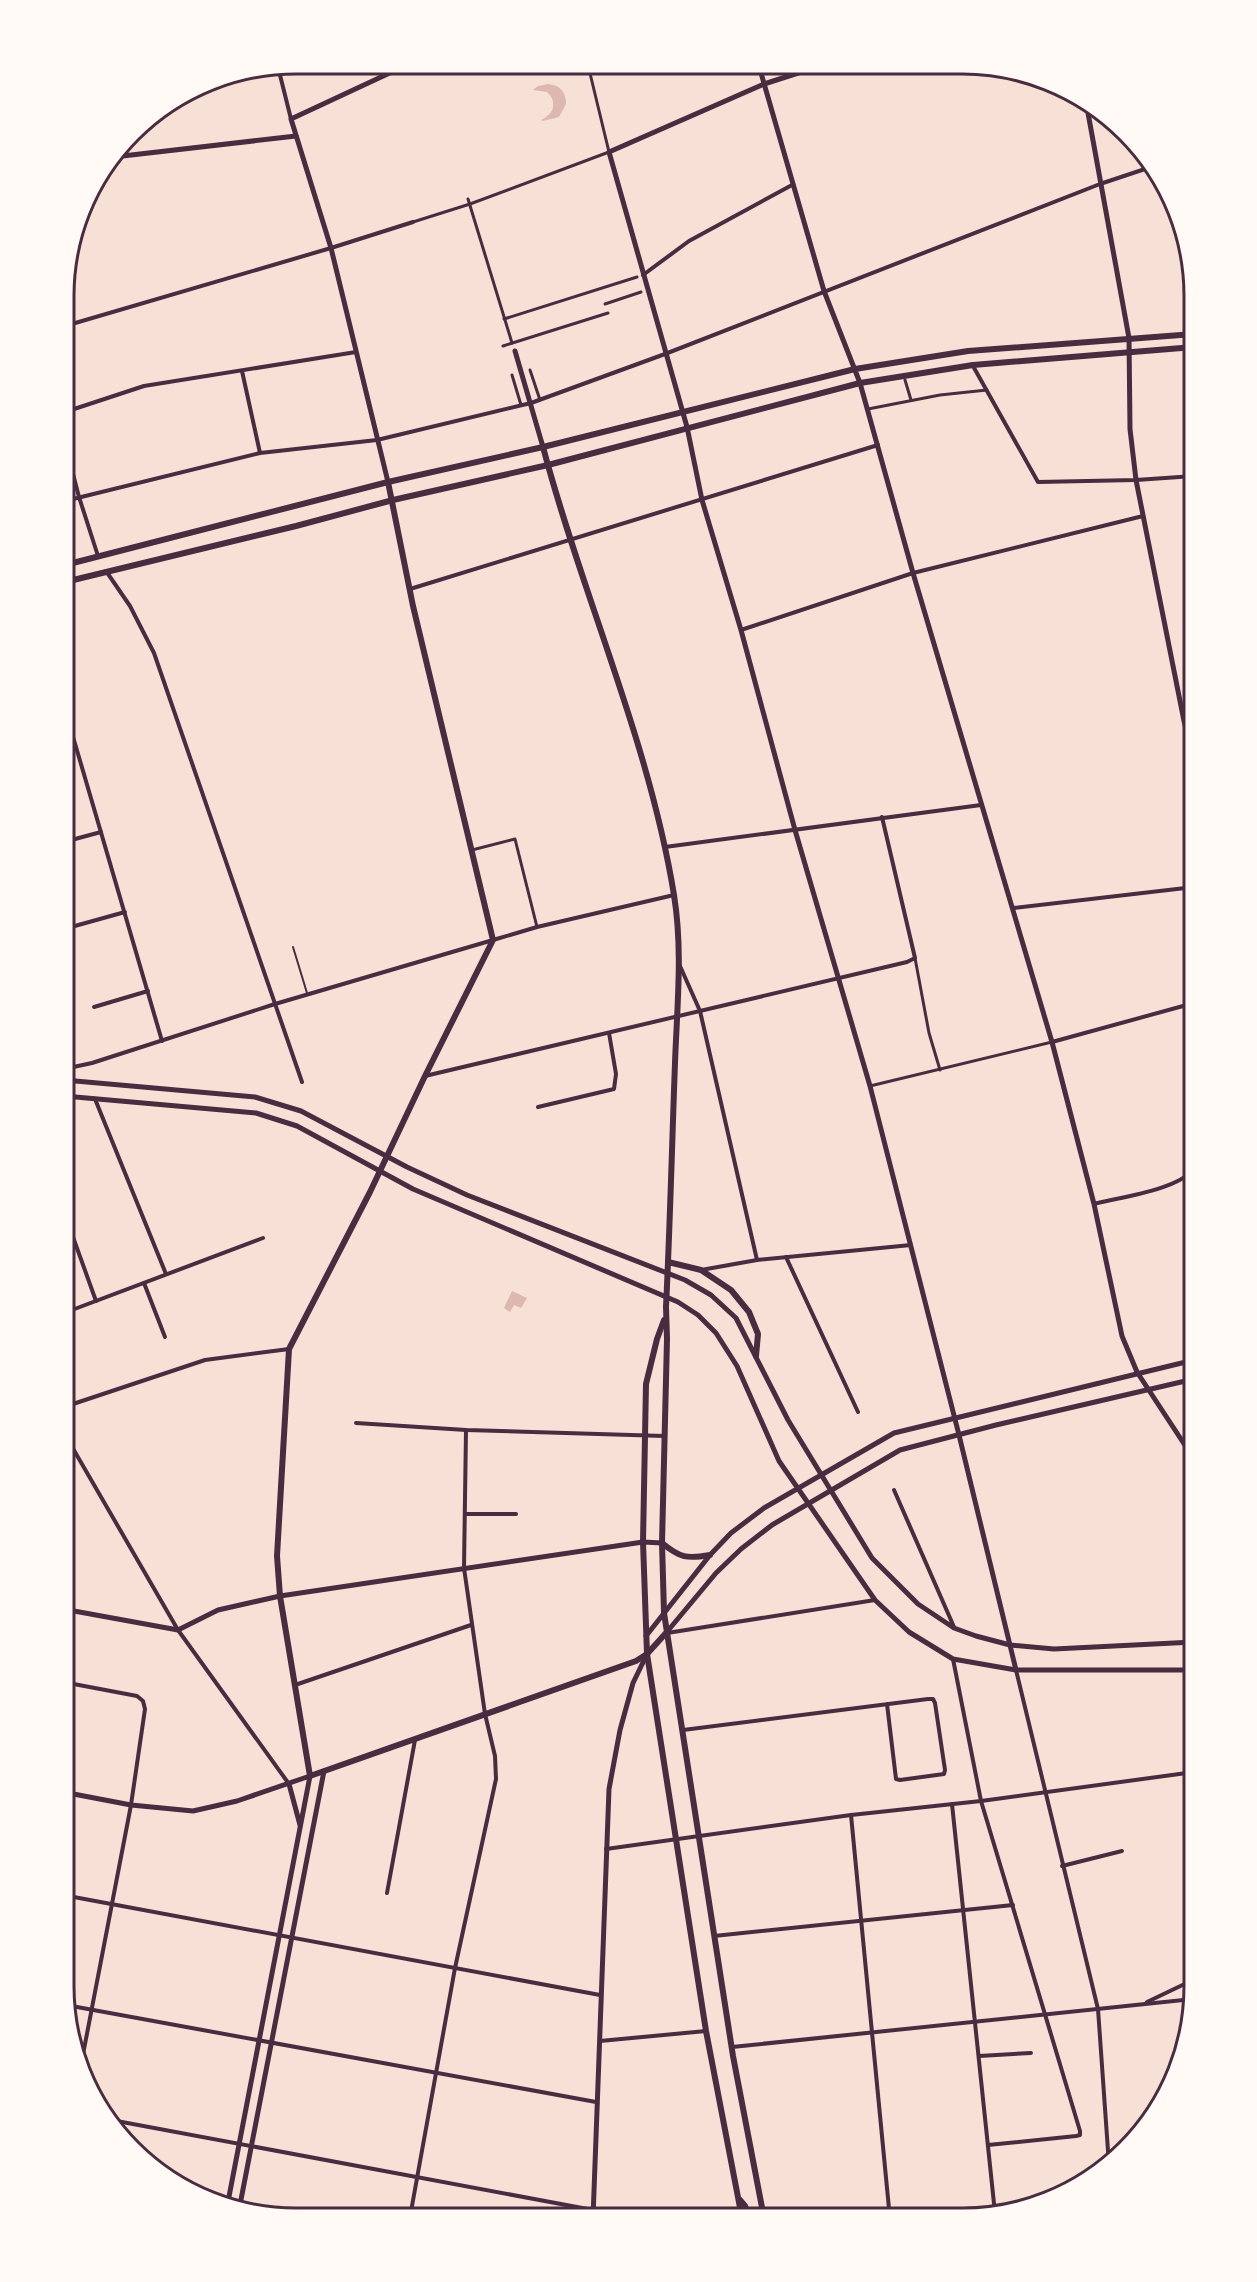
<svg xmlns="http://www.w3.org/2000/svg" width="1257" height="2282" viewBox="0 0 1257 2282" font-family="'Fira Sans Condensed',sans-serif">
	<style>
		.water { fill: #dcb8b0 }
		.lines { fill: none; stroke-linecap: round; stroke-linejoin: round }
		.service { stroke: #4a2c40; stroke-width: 2 }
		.pedestrian { stroke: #4a2c40; stroke-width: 3 }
		.minor { stroke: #4a2c40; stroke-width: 4 }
		.tertiary { stroke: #4a2c40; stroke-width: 5 }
		.secondary { stroke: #4a2c40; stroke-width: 5 }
		.primary { stroke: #4a2c40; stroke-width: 6 }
		.rim { fill: none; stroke: #4a2c40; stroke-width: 3 }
	</style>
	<rect width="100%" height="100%" fill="#f7e1d7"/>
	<g class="water">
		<path d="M548 84C560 85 566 92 566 104L559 117 543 121 541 120C554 114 558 102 547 92L533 90 538 86Z"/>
		<polygon points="512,1291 527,1298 521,1308 514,1305 510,1312 504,1308"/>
	</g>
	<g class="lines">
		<polyline class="service" points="293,947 307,993"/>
		<g class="pedestrian">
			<polyline points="468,199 512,343"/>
			<polyline points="413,222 470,204 609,152 588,65"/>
			<polyline points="605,304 641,292"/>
			<polyline points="504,319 637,277"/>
			<polyline points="503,346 608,313"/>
			<polyline points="530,370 540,400"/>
			<polyline points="512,375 521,405"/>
			<polyline points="905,380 911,400"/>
			<polyline points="868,409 940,395 987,390"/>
			<polyline points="472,850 515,839 537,927"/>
			<polyline points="915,958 929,1033 940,1070"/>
			<polyline points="870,1086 1052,1042"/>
		</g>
		<g class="minor">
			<polyline points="278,67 291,119"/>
			<polyline points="643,275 689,241 792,185"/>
			<polyline points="65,326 331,248 413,222"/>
			<polyline points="973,366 1038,482 1136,480 1194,476"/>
			<polyline points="242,371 260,453"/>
			<polyline points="65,412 144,386 356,352"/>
			<polyline points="65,443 79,497 98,556"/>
			<polyline points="65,501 260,453 377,440 531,403 665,354 1100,184 1154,166"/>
			<polyline points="106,571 130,606 154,653 302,1082"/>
			<polyline points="410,589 878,445"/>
			<polyline points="741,630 913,573 1143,516"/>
			<polyline points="64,706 162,1041"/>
			<polyline points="1184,721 1194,720"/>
			<polyline points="64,842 101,832"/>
			<polyline points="665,847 981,805"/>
			<polyline points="1013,908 1194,887"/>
			<polyline points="64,929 125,912"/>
			<polyline points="680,966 700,1011 757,1260"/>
			<polyline points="1185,1005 1194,1020"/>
			<polyline points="94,1007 148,991"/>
			<polyline points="1052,1042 1194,1003"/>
			<polyline points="64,1069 92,1063 275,1004 493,940 537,927 674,895"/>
			<polyline points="425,1076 907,962 915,958 882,817"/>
			<polyline points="95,1099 166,1274"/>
			<polyline points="538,1107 614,1089 616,1074 609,1033"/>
			<polyline points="1188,1175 1194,1185"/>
			<path d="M1094 1204C1121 1197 1177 1190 1194 1169"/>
			<polyline points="64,1212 96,1301"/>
			<polyline points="786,1257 858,1412"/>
			<polyline points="701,1270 757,1260 911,1245"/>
			<polyline points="144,1283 165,1337"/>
			<polyline points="64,1313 263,1238"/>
			<polyline points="64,1407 205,1360 289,1349"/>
			<polyline points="356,1423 466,1430 664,1436"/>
			<polyline points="64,1433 178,1630 289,1784"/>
			<polyline points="894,1490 954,1627"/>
			<polyline points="465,1514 516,1514"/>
			<polyline points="64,1542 69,1543"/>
			<polyline points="667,1633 875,1600"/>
			<polyline points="953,1659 981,1801 1080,2131 1080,2135 1076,2136 988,2145"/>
			<polyline points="1016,1670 1098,2009 1109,2165"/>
			<polyline points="63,1682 137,1696 143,1701 145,1709 131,1805 80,2070"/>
			<polyline points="295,1685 471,1625"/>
			<polyline points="683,1730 928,1699 933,1699 935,1703 945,1770 944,1774 900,1780 896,1779 887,1704"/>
			<polyline points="952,1804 995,2213"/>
			<polyline points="851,1815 890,2219"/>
			<polyline points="606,1849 851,1815 981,1801 1194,1772"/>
			<polyline points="1062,1866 1122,1851"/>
			<polyline points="387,1893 415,1740"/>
			<polyline points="63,1895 600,1995"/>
			<polyline points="714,1936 1013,1905"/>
			<polyline points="1147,2002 1193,1980"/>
			<polyline points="66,2005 596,2102"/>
			<polyline points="600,2041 706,2031"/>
			<polyline points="732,2047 1193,1999"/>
			<polyline points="979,2056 1031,2053"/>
			<polyline points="106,2119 593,2210"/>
			<polyline points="410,2217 455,1968 496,1779 495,1756 485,1714 464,1568 466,1430"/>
		</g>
		<g class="tertiary">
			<polyline points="376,63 382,75"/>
			<polyline points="820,66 764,84 609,152 687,427 702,500 741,630 795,830 870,1086 959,1435 1016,1670"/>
			<polyline points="1086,102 1129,338 1130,429 1136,480 1184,721 1194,758"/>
			<polyline points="114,157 296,136"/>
			<polyline points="63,1609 178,1630 218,1610 280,1596 643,1542 662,1543"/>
			<polyline points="289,1784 300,1825"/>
			<polyline points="63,1792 131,1805 193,1811 237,1801 310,1776 227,2207"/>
			<polyline points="239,2210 324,1771"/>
		</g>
		<g class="secondary">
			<polyline points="759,66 824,291 860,383 913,573 1052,1042 1094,1204 1122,1336 1137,1372 1194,1459"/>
			<polyline points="515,351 543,447"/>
			<polyline points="388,482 331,248 291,119 409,64"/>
			<polyline points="64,1080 255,1097 301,1111 407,1167 467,1195 685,1280 711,1295 736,1318 788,1420 872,1558 918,1604 954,1628 976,1636 1010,1645 1054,1649 1194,1642"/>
			<polyline points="64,1096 256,1113 297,1126 413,1189 678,1302 698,1315 716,1333 737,1366 779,1461 875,1600 909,1632 953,1659 1016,1670 1194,1670"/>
			<polyline points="666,1633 716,1573 741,1549 772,1525 900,1450 996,1425 1194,1379"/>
			<polyline points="646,1636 710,1555 731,1533 764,1508 894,1433 1194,1360"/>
			<polyline points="593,2218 609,1789 620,1730 633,1683 647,1654"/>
		</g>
		<g class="primary">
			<path d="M543 447C583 598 649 741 674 895 683 951 677 1006 675 1063 672 1144 670 1226 666 1307L667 1339 662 1543 664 1613 733 2056 764 2218"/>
			<polyline points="388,482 413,606 493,940 425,1076 370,1192 289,1349 277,1556 280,1596 310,1776 636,1661 647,1654 666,1633"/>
			<polyline points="65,565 388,482 543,447 855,369 968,351 1194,334"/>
			<polyline points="65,582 296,526 393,500 548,465 860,383 973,365 1194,347"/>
			<polyline points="668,1262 701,1270 731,1290 749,1312 758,1334 756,1356"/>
			<polyline points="664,1320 657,1339 646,1384 643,1542 647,1654 706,2031 742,2218"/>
			<path d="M662 1543C680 1558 687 1559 710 1555"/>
			<polyline points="740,2200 745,2206 750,2218"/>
		</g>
	</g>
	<path d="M0 0H1257V2282H0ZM296 74H962A222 222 0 0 1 1184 296V1986A222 222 0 0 1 962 2208H296A222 222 0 0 1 74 1986V296A222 222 0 0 1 296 74Z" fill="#fffaf5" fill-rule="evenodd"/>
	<path class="rim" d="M296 74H962A222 222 0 0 1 1184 296V1986A222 222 0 0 1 962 2208H296A222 222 0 0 1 74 1986V296A222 222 0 0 1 296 74Z"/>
</svg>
